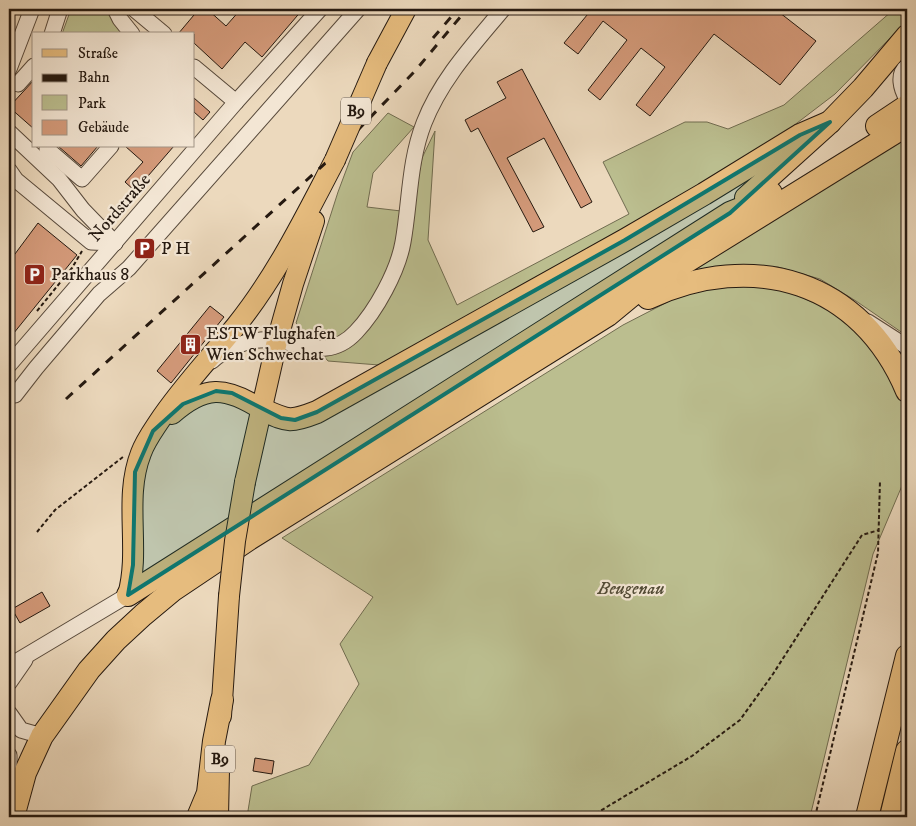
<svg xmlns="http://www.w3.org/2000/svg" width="916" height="826" viewBox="0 0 916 826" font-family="'IM FELL DW Pica',serif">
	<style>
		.green { fill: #bbbe8f; stroke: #706c50 }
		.building { fill: #d49a7a; stroke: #251910 }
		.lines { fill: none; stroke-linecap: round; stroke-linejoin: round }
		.minor-casing { stroke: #57493b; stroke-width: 17 }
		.major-casing { stroke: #251910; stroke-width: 22 }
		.highway-casing { stroke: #251910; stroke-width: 24 }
		.path { stroke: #251910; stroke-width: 2; stroke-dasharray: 4 2.5; stroke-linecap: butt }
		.minor { stroke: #f3e6d4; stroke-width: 15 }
		.major { stroke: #e6bc7e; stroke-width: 20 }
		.highway { stroke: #e6bc7e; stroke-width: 22 }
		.rail { stroke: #251910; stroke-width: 3; stroke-dasharray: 9 9; stroke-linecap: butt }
		.major-bridge-casing { stroke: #251910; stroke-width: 22; stroke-linecap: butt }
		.major-bridge { stroke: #e6bc7e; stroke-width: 20 }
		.marked { fill: #0f766e; fill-opacity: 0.2; stroke: #0f766e; stroke-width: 4; stroke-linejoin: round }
		.labels { text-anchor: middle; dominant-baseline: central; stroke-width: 4.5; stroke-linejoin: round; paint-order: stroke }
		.shield { fill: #f3e6d4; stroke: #63564b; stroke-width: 1 }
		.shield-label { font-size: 16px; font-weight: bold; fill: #251910 }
		.street-label { font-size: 18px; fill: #251910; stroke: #f3e6d4 }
		.poi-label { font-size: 18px; fill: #251910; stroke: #f3e6d4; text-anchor: start }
		.park-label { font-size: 18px; font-style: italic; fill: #524b36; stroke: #f3e6d4 }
	</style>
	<rect width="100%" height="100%" fill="#ecd9bd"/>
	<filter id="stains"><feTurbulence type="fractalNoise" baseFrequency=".004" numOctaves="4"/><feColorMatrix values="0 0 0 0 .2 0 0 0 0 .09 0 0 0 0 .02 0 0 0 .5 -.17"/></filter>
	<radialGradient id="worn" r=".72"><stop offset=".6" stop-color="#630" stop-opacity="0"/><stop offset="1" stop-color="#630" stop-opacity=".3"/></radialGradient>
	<g class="green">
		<polygon points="71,9 107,9 113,21 122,34 62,34"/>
		<polygon points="890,9 907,9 907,21 835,94 780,136 719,176 379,365 328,361 296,323 338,192 353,152 388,113 414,127 373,173 367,207 401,211 414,201 422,158 435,131 428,240 457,305 629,214 603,162 685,122 707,122 728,129 784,105 892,11"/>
		<polygon points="907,135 907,336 856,301 820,279 778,267 735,266 693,274 691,269"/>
		<polygon points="736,283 776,286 844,316 892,373 907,407 907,474 873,554 810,817 247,817 252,786 309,765 359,684 340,644 373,597 282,538 623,325 685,293"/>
	</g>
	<g class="building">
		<polygon points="199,9 207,9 226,26 241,9 303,9 262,57 245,42 222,69 194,43 194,34 178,34"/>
		<polygon points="592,9 775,9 816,41 780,85 714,34 650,116 636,105 665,67 641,48 600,100 588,90 627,40 603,21 578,54 564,43"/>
		<polygon points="522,69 592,202 581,208 544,138 507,158 544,227 533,232 478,128 471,132 465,120 506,98 497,82"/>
		<polygon points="34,80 34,129 9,107"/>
		<polygon points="194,98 210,112 203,120 194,112"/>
		<polygon points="58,146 98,146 81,166"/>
		<polygon points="125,146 174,146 135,191 125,182 143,162"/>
		<polygon points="38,223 77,255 9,339 9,262"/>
		<polygon points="210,306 224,317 171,383 157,371"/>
		<polygon points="42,592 50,606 20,623 12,609"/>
		<polygon points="255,758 274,761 272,774 253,771"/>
	</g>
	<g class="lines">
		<defs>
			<g id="minor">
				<polyline points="115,9 120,19 132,34"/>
				<polyline points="134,9 164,34"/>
				<polyline points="52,34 60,9"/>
				<path d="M907 66C897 74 901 89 907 99"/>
				<polyline points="194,67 236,102"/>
				<polyline points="9,69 32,9"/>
				<polyline points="18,84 34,66"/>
				<polyline points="9,132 59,179 83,210 115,243"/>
				<polyline points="47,149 82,179 111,146"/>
				<polyline points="9,170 16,180 91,242 115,243"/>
				<polyline points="868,322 907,347"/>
				<path d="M212 361C224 350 243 341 260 340 296 337 325 365 356 332 376 311 398 271 403 242 410 203 409 161 424 123 441 79 474 44 503 9"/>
				<polyline points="9,365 236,102 320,9"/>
				<polyline points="9,388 15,395 36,368 99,294 129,268 358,9"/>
				<polyline points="9,666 128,595"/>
				<polyline points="9,683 25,660"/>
				<polyline points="9,713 21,730 42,736 37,743"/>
				<polyline points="9,755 9,789"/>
			</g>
			<g id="major">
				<polyline points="377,63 406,9"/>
				<path d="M172 414C205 385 225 386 261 409"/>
				<polyline points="245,482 277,341 293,284 314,221"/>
				<path d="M128 595C141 548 123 499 141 453 145 442 152 432 158 423 181 388 210 358 236 326 277 275 305 217 335 160"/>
				<polyline points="221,716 229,596"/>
				<polyline points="218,817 219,770"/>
			</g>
			<g id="highway">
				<polyline points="877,126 907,106"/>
				<polyline points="746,198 830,122 863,88 907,36"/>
				<path d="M648 298C754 249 861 281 907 391"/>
				<path d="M261 409C288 421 289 423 317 412L625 240 704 194 800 135 830 122"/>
				<polyline points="128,595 730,213 755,203 771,193"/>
				<polyline points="13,817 25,773 42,736 89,670 116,640 143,615 173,590 249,539 608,315 631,296 907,125"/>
				<polyline points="198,817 208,793 214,741 222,700"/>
				<polyline points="867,817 907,656"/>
				<polyline points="891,817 907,751"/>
			</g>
		</defs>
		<use href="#minor" class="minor-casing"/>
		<use href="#major" class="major-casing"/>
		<use href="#highway" class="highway-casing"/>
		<g class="path">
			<polyline points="37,311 72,268 82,251"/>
			<polyline points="37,532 55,510 123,457"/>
			<polyline points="590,817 692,756 740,720 773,674 862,535 879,530"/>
			<polyline points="815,817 878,553 880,480"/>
		</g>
		<use href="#minor" class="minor"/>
		<use href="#major" class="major"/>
		<use href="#highway" class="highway"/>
		<g class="rail">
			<polyline points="433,38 458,9"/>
			<polyline points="66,399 331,158 415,71 467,9"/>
		</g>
		<defs>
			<g id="major-bridge">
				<polyline points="335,160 377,63"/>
				<polyline points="229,596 235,541 245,482"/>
			</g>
		</defs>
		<use href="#major-bridge" class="major-bridge-casing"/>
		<use href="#major-bridge" class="major-bridge"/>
	</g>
	<path class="marked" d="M830 122 730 213 128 595 133 565 135 472 153 431 183 404 216 391 232 393 281 418 295 420 317 412 625 240 800 135Z"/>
	<defs>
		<symbol id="parking-square" viewBox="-11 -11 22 22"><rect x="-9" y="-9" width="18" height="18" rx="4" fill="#8f2418" stroke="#f3e6d4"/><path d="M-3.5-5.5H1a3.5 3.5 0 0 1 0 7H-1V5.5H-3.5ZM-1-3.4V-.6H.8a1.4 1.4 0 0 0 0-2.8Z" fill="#fff"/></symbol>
		<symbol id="building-square" viewBox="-11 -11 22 22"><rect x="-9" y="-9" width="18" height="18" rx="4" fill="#8f2418" stroke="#f3e6d4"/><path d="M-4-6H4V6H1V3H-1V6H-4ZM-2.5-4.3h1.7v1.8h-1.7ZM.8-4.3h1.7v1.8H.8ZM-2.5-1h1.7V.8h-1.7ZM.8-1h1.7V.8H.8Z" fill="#fff"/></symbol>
	</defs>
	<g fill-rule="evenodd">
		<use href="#parking-square" x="132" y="236" width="25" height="25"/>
		<use href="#parking-square" x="22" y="262" width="25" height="25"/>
		<use href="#building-square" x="178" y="332" width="25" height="25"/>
	</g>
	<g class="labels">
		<g class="shield">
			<rect x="341" y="97.5" width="30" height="27" rx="4"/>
			<rect x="205" y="745.5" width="30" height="27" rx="4"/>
		</g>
		<g class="shield-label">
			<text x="356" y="111">B9</text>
			<text x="220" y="759">B9</text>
		</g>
		<g class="street-label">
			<text transform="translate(120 208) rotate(-49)">Nordstraße</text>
		</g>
		<g class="poi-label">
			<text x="161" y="249">P H</text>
			<text x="51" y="275">Parkhaus 8</text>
			<text x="206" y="334">ESTW Flughafen<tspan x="206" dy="21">Wien Schwechat</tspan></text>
		</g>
		<g class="park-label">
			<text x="631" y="589">Beugenau</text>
		</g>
	</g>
	<rect width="916" height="826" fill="none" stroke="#ecd9bd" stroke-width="30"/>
	<rect x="10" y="10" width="896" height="806" fill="none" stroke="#251910" stroke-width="2.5"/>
	<rect x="15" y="15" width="886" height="796" fill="none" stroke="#251910"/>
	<rect x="32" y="32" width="162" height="115" fill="#f3e6d4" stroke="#a19486"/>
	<rect x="42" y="49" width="25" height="8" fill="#e6bc7e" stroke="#a19486"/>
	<text x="78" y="58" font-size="15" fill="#251910">Straße</text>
	<rect x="42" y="74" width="25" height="8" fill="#251910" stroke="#a19486"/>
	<text x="78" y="82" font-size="15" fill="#251910">Bahn</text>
	<rect x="42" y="95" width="25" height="15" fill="#bbbe8f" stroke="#a19486"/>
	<text x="78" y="108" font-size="15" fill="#251910">Park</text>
	<rect x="42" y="120" width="25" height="15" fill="#d49a7a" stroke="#a19486"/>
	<text x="78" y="132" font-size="15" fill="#251910">Gebäude</text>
	<rect width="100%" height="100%" filter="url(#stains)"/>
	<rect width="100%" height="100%" fill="url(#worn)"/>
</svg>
